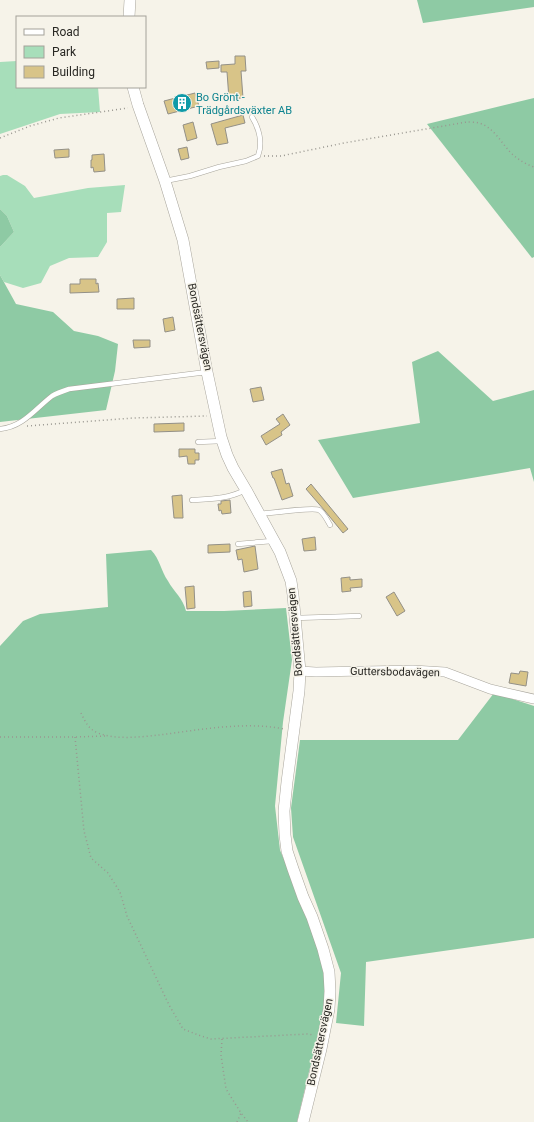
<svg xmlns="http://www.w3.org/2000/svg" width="534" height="1122" viewBox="0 0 534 1122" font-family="Roboto,sans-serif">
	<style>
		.green { fill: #a7deba }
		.forest { fill: #8ecaa4 }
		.building { fill: #d8c488; stroke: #939087 }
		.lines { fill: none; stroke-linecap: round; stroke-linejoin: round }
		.service-casing { stroke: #a8a59c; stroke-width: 5.5 }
		.minor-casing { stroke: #a8a59c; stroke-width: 10 }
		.tertiary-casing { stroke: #a8a59c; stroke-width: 12 }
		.path { stroke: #999790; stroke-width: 1.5; stroke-dasharray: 1 3; stroke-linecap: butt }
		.service { stroke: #fff; stroke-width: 4.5 }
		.minor { stroke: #fff; stroke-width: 9 }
		.tertiary { stroke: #fff; stroke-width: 11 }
		.labels { text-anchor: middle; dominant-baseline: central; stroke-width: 3; stroke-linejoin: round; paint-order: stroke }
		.culture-label { font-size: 11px; fill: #0d838f; stroke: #f6f3e9; text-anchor: start }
		.street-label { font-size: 11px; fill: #292824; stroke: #f6f3e9 }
	</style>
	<rect width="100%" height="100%" fill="#f6f3e9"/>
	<g class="green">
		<polygon points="17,61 17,87 98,87 100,112 60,114 0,134 0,62"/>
		<polygon points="3,175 7,175 25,186 34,198 88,188 125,185 121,212 107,213 107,242 98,257 69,258 50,266 41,283 23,288 4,282 0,275 0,247 14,232 7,216 0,209 0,176"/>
	</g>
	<g class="forest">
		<polygon points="417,0 534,0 534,7 423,23"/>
		<polygon points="534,98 534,257 532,258 427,124"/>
		<polygon points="0,209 7,216 14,232 0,247"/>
		<polygon points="0,275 16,304 53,312 74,331 98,336 118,344 115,371 106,410 0,422"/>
		<polygon points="438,351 493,401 534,390 534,482 530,468 353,498 318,440 420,423 412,362"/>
		<path d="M151 550C160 559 161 571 168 581 174 592 183 598 186 611H224L286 608 292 660 283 722 275 806 280 850 312 927 326 973 324 1009 297 1122H0V646L23 621 40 614 108 607 106 554Z"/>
		<polygon points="494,693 534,706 534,938 366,962 364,1026 336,1023 341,973 293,837 291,808 300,740 458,740"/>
	</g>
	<g class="building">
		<polygon points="235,56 245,56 246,71 241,71 243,98 229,99 227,72 221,72 221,65 235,64"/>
		<polygon points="219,61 219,68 207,69 206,62"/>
		<polygon points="195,93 199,106 168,114 164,101"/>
		<polygon points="243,115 245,123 225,128 228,143 217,145 211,124"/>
		<polygon points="193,122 197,138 187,141 183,125"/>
		<polygon points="187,147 189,158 181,160 178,149"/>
		<polygon points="69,149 69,157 55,158 54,150"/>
		<polygon points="104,154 105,171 94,172 93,167 91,168 91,160 92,160 92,155"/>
		<polygon points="80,279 96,279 96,284 98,283 99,292 70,293 70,284 80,284"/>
		<polygon points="134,298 134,309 117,309 117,299"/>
		<polygon points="173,317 175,330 165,332 163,319"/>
		<polygon points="133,340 150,340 150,347 134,348"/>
		<polygon points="261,387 264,400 253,402 250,389"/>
		<polygon points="283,414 290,425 281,432 282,435 266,445 261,436 280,424 276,419"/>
		<polygon points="184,423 184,431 154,432 154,424"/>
		<polygon points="179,449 195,449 195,453 199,453 199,460 195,460 195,464 188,464 187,456 179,457"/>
		<polygon points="282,469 286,484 289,483 293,496 282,500 274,478 273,478 271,472"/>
		<polygon points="311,484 348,529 343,533 325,511 306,489"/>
		<polygon points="182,495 183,518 174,518 172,496"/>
		<polygon points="230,500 231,513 222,514 221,510 219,511 218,504 221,504 221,501"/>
		<polygon points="315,537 316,550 304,551 302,539"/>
		<polygon points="230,544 230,552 208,553 208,545"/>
		<polygon points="255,546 258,569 244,572 242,559 238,560 236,550"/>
		<polygon points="350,577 350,580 362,579 362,587 350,588 351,591 342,592 341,578"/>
		<polygon points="194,586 195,608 187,609 185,587"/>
		<polygon points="251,591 252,606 244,607 243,592"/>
		<polygon points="394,592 405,611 397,616 386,597"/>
		<polygon points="520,671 528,672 526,686 509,683 511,673 519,674"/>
	</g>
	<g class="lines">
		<defs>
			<g id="service">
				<path d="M165 181 190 176 219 167 246 161 258 156C263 143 259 128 252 117"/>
				<path d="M0 429C23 427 35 409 52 396 57 393 63 391 69 389L207 372"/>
				<polyline points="198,442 222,441"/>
				<path d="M192 500C209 499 229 499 245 490"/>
				<path d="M260 514C270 513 313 507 319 510 324 513 327 520 330 525"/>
				<polyline points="238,544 272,541"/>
				<polyline points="295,618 359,616"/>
			</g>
			<polyline id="minor" points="300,671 316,672 413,670 445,672 490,689 534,699"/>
			<g id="tertiary">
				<polyline points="129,17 130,0"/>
				<polyline points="133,87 138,105 165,181 183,240 207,372 221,437 227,455 233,468 246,490 280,552 291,581 293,595 300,671 299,691 287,782 284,811 285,835 287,851 293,869 303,897 312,917 323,949 329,972 330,991 329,1009 321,1049 303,1122"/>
			</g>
		</defs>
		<use href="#service" class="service-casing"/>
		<use href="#minor" class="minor-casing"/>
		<use href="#tertiary" class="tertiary-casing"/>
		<g class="path">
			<polyline points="0,138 30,126 59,118 128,108"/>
			<path d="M264 156H281L344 143 467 122C470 122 475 122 479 123 493 127 501 142 510 152 517 159 525 164 534 167"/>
			<polyline points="27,426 133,418 207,416"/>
			<path d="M81 713C85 721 88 729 98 733 116 740 140 737 159 735 199 730 244 721 284 729"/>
			<polyline points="0,737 75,737 108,736"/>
			<polyline points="75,737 84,831 91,858 108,873 120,892 127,916 169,1005 183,1029 201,1036 211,1039 307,1034 314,1035"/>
			<polyline points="222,1039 221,1055 226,1089 241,1113 248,1122"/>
			<polyline points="237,1122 241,1113"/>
		</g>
		<use href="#service" class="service"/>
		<use href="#minor" class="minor"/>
		<use href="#tertiary" class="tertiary"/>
	</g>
	<defs>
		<symbol id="building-disc" viewBox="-11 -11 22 22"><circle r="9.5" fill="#0f9aa8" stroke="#f6f3e9"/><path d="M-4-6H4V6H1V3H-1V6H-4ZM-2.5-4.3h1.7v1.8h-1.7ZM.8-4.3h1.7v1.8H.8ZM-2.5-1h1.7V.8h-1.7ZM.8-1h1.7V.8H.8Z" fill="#fff"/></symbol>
	</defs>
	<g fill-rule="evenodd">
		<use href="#building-disc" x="171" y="92" width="22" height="22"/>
	</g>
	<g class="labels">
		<g class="culture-label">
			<text x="196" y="97">Bo Grönt -<tspan x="196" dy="13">Trädgårdsväxter AB</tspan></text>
		</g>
		<g class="street-label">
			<text transform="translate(200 327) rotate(79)">Bondsättersvägen</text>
			<text transform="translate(295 632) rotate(-95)">Bondsättersvägen</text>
			<text transform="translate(395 672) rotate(1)">Guttersbodavägen</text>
			<text transform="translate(320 1042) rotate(-78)">Bondsättersvägen</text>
		</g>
	</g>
	<rect x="16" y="16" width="130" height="72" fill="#f6f3e9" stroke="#a4a29a"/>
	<rect x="24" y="29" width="20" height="6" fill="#ffffff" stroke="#a4a29a"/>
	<text x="52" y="36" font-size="12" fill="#292824">Road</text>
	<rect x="24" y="46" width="20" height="12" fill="#a7deba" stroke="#a4a29a"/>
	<text x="52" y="56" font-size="12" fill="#292824">Park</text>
	<rect x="24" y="66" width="20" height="12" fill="#d8c488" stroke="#a4a29a"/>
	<text x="52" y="76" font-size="12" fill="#292824">Building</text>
</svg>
